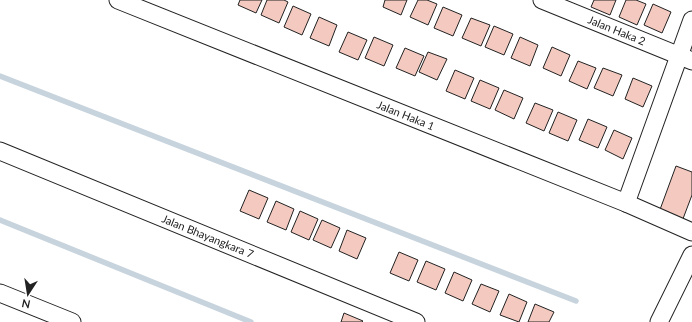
<svg xmlns="http://www.w3.org/2000/svg" width="692" height="322" viewBox="0 0 692 322" font-family="Lato,sans-serif">
	<style>
		.lines { fill: none; stroke-linecap: round; stroke-linejoin: round }
		.stream { stroke: #c7d3dd; stroke-width: 5.5 }
		.building { fill: #f3c9c0; stroke: #222 }
		.minor-casing { stroke: #222; stroke-width: 19 }
		.minor { stroke: #fff; stroke-width: 17 }
		.labels { text-anchor: middle; dominant-baseline: central; stroke-width: 3; stroke-linejoin: round; paint-order: stroke }
		.street-label { font-size: 11px; fill: #222; stroke: #fff }
	</style>
	<rect width="100%" height="100%" fill="#fff"/>
	<g class="lines">
		<g class="stream">
			<polyline points="0,76 576,301"/>
			<polyline points="0,220 251,322"/>
		</g>
	</g>
	<g class="building">
		<polygon points="240,0 262,0 256,13 238,5"/>
		<polygon points="267,0 284,0 288,2 279,23 261,15"/>
		<polygon points="385,0 407,0 401,15 383,7"/>
		<polygon points="418,0 427,0 437,4 428,25 410,17"/>
		<polygon points="594,0 616,0 610,15 591,7"/>
		<polygon points="626,0 636,0 646,4 637,25 619,17"/>
		<polygon points="653,4 671,12 662,33 644,25"/>
		<polygon points="293,6 311,14 302,35 284,27"/>
		<polygon points="443,7 462,15 453,36 434,28"/>
		<polygon points="319,17 337,25 329,46 310,38"/>
		<polygon points="471,18 490,25 481,46 462,38"/>
		<polygon points="494,26 513,34 504,55 485,47"/>
		<polygon points="348,32 367,40 358,60 339,52"/>
		<polygon points="374,37 393,45 384,66 365,58"/>
		<polygon points="520,37 538,45 530,66 511,58"/>
		<polygon points="552,47 570,55 561,76 543,68"/>
		<polygon points="405,48 424,56 415,76 396,68"/>
		<polygon points="428,52 447,59 437,80 419,72"/>
		<polygon points="578,61 596,68 587,89 569,81"/>
		<polygon points="603,68 622,75 613,96 594,88"/>
		<polygon points="455,70 474,78 465,99 446,91"/>
		<polygon points="633,78 652,86 643,107 625,99"/>
		<polygon points="480,80 499,88 490,109 471,101"/>
		<polygon points="504,90 523,98 514,119 495,110"/>
		<polygon points="535,103 553,110 544,131 526,123"/>
		<polygon points="558,112 577,120 568,141 549,133"/>
		<polygon points="588,119 607,127 598,148 579,140"/>
		<polygon points="614,130 632,138 623,159 605,150"/>
		<polygon points="676,166 692,172 692,195 681,224 658,215"/>
		<polygon points="249,190 268,198 259,219 240,211"/>
		<polygon points="276,201 294,209 286,230 267,222"/>
		<polygon points="300,211 318,219 309,240 291,232"/>
		<polygon points="322,220 340,228 331,248 313,240"/>
		<polygon points="347,230 366,238 357,259 339,251"/>
		<polygon points="399,252 418,260 409,281 390,273"/>
		<polygon points="426,261 445,269 436,290 417,282"/>
		<polygon points="454,272 472,280 463,301 445,293"/>
		<polygon points="481,284 499,291 490,312 472,304"/>
		<polygon points="509,294 527,302 519,322 500,315"/>
		<polygon points="535,304 554,312 549,322 528,322"/>
		<polygon points="344,313 363,321 362,322 341,322"/>
	</g>
	<g class="lines">
		<defs>
			<g id="minor">
				<polyline points="118,0 626,203 692,232"/>
				<polyline points="542,0 692,61"/>
				<polyline points="0,151 416,322"/>
				<polyline points="626,203 692,20"/>
				<polyline points="0,293 72,322"/>
				<polyline points="659,322 692,255"/>
			</g>
		</defs>
		<use href="#minor" class="minor-casing"/>
		<use href="#minor" class="minor"/>
	</g>
	<g class="labels">
		<g class="street-label">
			<text transform="translate(617 30) rotate(22)">Jalan Haka 2</text>
			<text transform="translate(406 115) rotate(22)">Jalan Haka 1</text>
			<text transform="translate(208 236) rotate(22)">Jalan Bhayangkara 7</text>
		</g>
	</g>
	<g transform="translate(28 294) rotate(192)" stroke="#ffffff" stroke-width="3" paint-order="stroke">
	<path d="M0-3L7 15L0 10L-7 15Z" fill="#222222"/>
	<text y="-6" font-size="11" font-weight="bold" text-anchor="middle" fill="#222222">N</text>
	</g>
</svg>
